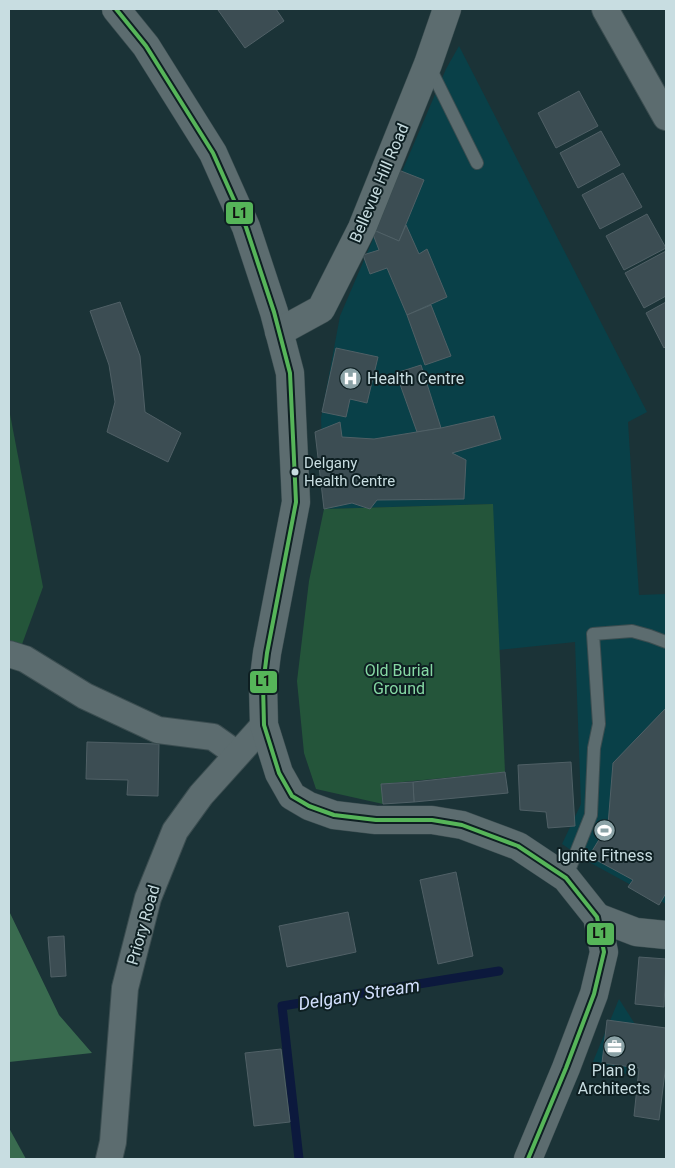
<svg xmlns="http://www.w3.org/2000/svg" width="675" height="1168" viewBox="0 0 675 1168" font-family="Roboto,sans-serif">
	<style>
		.built { fill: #094048 }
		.green { fill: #24553a }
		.forest { fill: #396b4f }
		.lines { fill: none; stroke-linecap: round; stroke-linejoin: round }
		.stream { stroke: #0c193d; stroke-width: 9 }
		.building { fill: #3c4d53; stroke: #506066 }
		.lane-casing { stroke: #3b4d50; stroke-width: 14 }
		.street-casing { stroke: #3b4d50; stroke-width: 28 }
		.secondary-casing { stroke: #3b4d50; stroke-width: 29 }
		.lane { stroke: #5c6c6f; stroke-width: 12 }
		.street { stroke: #5c6c6f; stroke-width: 26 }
		.secondary { stroke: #5c6c6f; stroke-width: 28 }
		.bus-1-casing { stroke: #0e1f22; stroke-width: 8 }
		.bus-1 { stroke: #56b559; stroke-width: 4 }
		.bus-dot { fill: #c8dde1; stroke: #0e1f22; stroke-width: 2 }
		.labels { text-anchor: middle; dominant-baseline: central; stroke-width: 4; stroke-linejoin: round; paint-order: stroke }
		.bus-label { font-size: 15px; fill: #c8dde1; stroke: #0e1f22; text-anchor: start }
		.street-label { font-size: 16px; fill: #c8dde1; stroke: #0e1f22 }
		.poi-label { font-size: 16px; fill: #c8dde1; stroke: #0e1f22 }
		.park-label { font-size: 16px; fill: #86d8a4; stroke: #0e1f22 }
		.water-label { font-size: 18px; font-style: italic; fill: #d1defc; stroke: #0e1f22 }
		.line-badge { stroke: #0e1f22; stroke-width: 2 }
		.pale-badge-label { font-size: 14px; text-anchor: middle; font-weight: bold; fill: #111 }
	</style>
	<rect width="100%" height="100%" fill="#1b3337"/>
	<g class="built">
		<polygon points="459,46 647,412 628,422 639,595 666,594 666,904 587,861 562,844 581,804 575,642 499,650 492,504 324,509 321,418 340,316 446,69"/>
		<polygon points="619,999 640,1032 635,1075 590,1069"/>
	</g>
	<g class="green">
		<polygon points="9,409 43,587 21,647 9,644"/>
		<polygon points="493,504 505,772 382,784 383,804 316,789 304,753 297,681 309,581 324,509"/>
	</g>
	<g class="forest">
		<polygon points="9,911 59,1015 92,1053 9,1062"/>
		<polygon points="9,1128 26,1159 9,1159"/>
	</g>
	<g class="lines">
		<polyline class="stream" points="299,1159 282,1006 499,971"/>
	</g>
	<g class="building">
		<polygon points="221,9 276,9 284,21 245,48 218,10"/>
		<polygon points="579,91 598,126 556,148 538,113"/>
		<polygon points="601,131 620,165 578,188 560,153"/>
		<polygon points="396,169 424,180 399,241 371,229"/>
		<polygon points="623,173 642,207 600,229 582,195"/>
		<polygon points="647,214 666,248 624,270 606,236"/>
		<polygon points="406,225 419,254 427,249 447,297 407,315 387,268 370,274 363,255 379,250 371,229 399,241"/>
		<polygon points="666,251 666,296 644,308 625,273"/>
		<polygon points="120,302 140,356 145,412 181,433 168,462 107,432 115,402 109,365 90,311"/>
		<polygon points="666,302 666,346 664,348 646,313"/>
		<polygon points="431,305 451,356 425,365 407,315"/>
		<polygon points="336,348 378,357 367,403 350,399 346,417 322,412"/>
		<polygon points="421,365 441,428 417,432 396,373"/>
		<polygon points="494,416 501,439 452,453 466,460 464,499 377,500 370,509 352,503 324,509 315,432 340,422 342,437 374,439 441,428"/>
		<polygon points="666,708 666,893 659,905 628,887 633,880 589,856 608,825 613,763"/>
		<polygon points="87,742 159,744 158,796 127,795 128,780 86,779"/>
		<polygon points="571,762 575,826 548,828 546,812 520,810 518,765"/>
		<polygon points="505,772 508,793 414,802 413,782"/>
		<polygon points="413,782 414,802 383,804 381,784"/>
		<polygon points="456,872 473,956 438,964 420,880"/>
		<polygon points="348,912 356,952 287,967 279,926"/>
		<polygon points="64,936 66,976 51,977 48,937"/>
		<polygon points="639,957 666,959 664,1007 635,1004"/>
		<polygon points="607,1020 666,1028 666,1064 659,1120 634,1116 639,1068 602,1063"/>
		<polygon points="281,1049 290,1122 254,1126 245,1053"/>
	</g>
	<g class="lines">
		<defs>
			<g id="lane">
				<polyline points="429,66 477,163"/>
				<polyline points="566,878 591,815 594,748 599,724 593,634 632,631 650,636 666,642"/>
			</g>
			<g id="street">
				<polyline points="605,9 666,117"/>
				<polyline points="9,654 25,659 85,696 158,730 213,737 237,754"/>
				<polyline points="109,1159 113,1142 125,988 148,898 175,831 201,795 264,725"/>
			</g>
			<g id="secondary">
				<polyline points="116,9 146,46 213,153 246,227 274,312 290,373 296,502 267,653 263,685 264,725 279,773 292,796 309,806 334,815 376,820 432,820 462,825 518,846 566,878 597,917 604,952 594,994 566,1068 528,1159"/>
				<polyline points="279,332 321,309 362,228 428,64 447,9"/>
				<polyline points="597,917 636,932 666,935"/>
			</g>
		</defs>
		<use href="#lane" class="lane-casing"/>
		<use href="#street" class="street-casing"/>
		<use href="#secondary" class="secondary-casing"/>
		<use href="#lane" class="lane"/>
		<use href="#street" class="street"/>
		<use href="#secondary" class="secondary"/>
		<defs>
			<polyline id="bus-1" points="116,9 146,46 213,153 246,227 274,312 290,373 296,502 267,653 263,685 264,725 279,773 292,796 309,806 334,815 376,820 432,820 462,825 518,846 566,878 597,917 604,952 594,994 566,1068 528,1159"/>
		</defs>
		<use href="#bus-1" class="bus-1-casing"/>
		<use href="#bus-1" class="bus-1"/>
	</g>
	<defs>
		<symbol id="hospital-disc" viewBox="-11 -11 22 22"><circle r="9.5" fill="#8ba2a6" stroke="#0e1f22"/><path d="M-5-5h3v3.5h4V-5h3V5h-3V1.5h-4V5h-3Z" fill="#fff"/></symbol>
		<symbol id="stadium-disc" viewBox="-11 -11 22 22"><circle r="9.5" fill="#8ba2a6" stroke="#0e1f22"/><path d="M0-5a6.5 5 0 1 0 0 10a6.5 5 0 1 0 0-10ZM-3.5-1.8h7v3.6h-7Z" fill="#fff"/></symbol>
		<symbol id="office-disc" viewBox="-11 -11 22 22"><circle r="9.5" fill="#8ba2a6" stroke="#0e1f22"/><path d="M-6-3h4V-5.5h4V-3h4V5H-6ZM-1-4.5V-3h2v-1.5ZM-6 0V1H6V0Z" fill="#fff"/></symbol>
	</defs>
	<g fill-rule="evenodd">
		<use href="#hospital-disc" x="338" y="366" width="25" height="25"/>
		<use href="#stadium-disc" x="592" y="818" width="25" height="25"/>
		<use href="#office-disc" x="602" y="1034" width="25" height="25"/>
	</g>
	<circle class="bus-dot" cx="295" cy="472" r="4.5"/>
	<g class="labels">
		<g class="bus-label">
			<text x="304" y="463">Delgany<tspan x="304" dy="18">Health Centre</tspan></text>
		</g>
		<g class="street-label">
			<text transform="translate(379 183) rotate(-67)">Bellevue Hill Road</text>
			<text transform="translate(143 925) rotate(-74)">Priory Road</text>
		</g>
		<g class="poi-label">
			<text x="367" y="378" text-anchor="start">Health Centre</text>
			<text x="605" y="855">Ignite Fitness</text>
			<text x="614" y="1070">Plan 8<tspan x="614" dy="18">Architects</tspan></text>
		</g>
		<g class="park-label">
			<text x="399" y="670">Old Burial<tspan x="399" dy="18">Ground</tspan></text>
		</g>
		<g class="water-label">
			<text transform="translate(359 994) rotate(-9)">Delgany Stream</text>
		</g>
	</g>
	<g class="line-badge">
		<rect x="225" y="201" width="29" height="24" rx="5" fill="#56b559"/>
		<rect x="249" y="670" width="29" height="24" rx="5" fill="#56b559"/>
		<rect x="586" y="922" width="29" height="24" rx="5" fill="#56b559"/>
	</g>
	<g class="pale-badge-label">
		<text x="240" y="218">L1</text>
		<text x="263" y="686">L1</text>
		<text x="600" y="938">L1</text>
	</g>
	<rect width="675" height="1168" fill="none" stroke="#c8dde1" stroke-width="20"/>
</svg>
